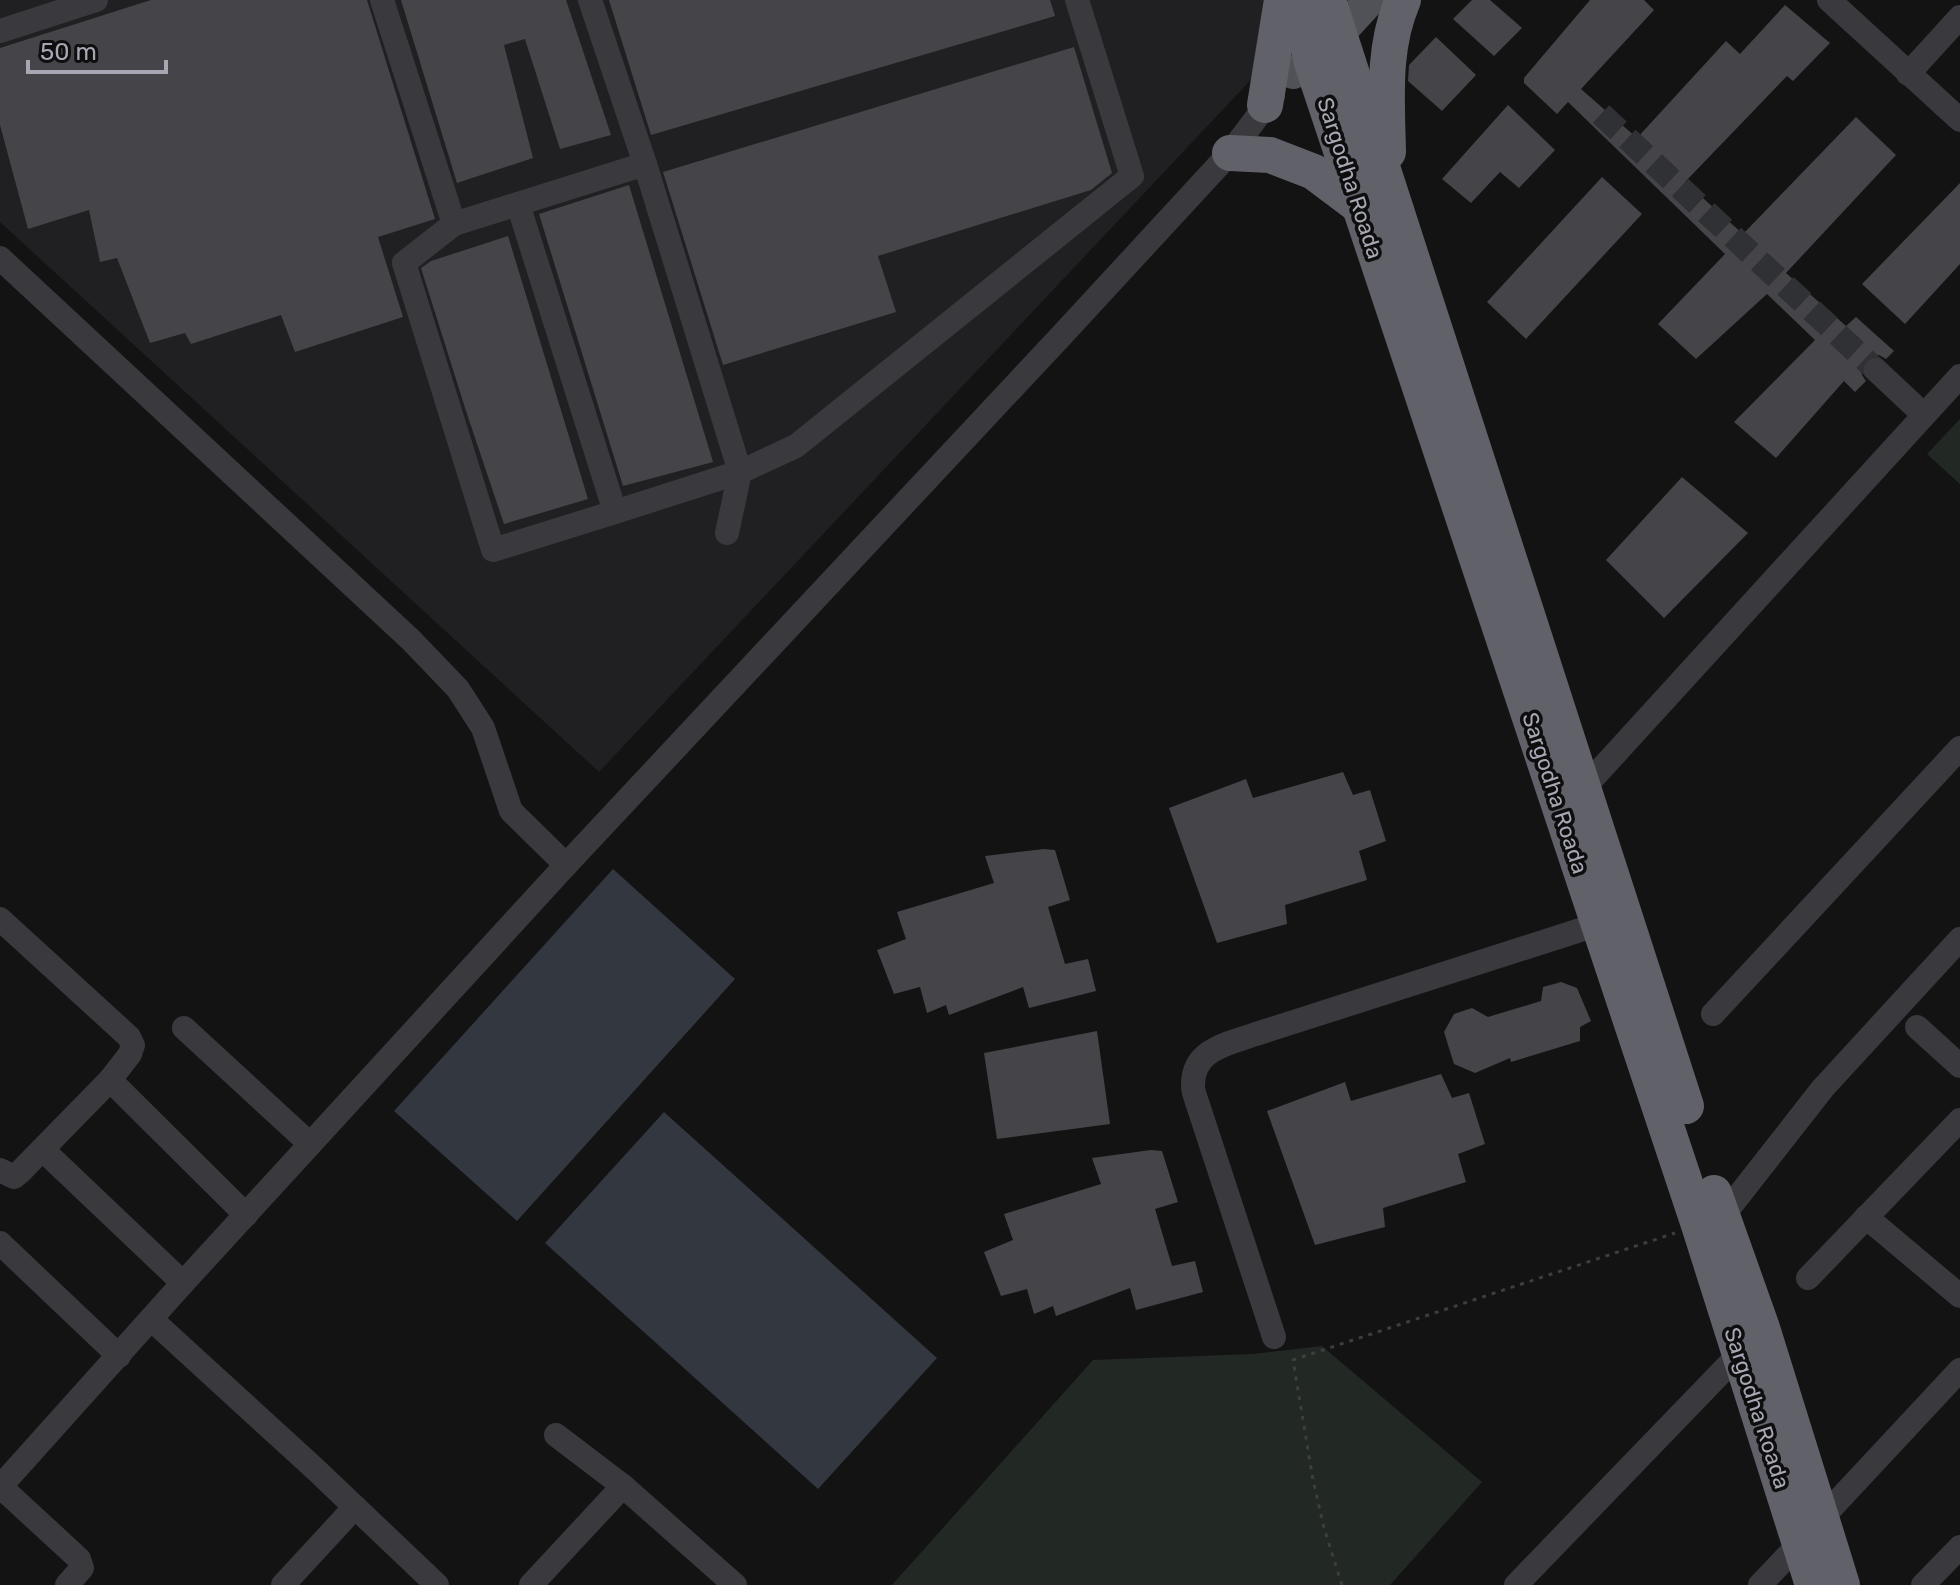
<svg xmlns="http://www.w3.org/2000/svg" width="1960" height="1585" viewBox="0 0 1960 1585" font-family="Rubik,sans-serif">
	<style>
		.built { fill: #201f21 }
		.green { fill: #222925 }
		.water { fill: #323740 }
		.building { fill: #454549 }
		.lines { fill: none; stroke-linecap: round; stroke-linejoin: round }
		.minor-tunnel { stroke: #303134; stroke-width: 24; stroke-dasharray: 24 12; stroke-linecap: butt }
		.path { stroke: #3d3d42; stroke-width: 3; stroke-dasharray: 4 6; stroke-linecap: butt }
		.minor { stroke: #3a3a3e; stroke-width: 24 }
		.major { stroke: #515158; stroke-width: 32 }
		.highway { stroke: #616169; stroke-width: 36 }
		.labels { text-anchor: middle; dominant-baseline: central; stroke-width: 7; stroke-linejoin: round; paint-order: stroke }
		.street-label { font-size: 22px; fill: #a6a7b3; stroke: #0e0e0f }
	</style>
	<rect width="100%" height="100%" fill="#131314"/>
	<polygon class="built" points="0,0 1285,0 1296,32 599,772 0,222"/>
	<g class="green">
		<polygon points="1960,419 1960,484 1927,454"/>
		<polygon points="1322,1346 1482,1482 1390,1585 892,1585 1093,1360 1253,1354"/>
	</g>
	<g class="water">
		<polygon points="613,869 735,979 517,1221 394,1111"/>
		<polygon points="664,1112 937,1358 818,1489 545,1243"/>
	</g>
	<g class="building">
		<polygon points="151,0 367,0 435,219 378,237 403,317 295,352 281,315 191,344 185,333 150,343 117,258 100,262 89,210 28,229 0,125 0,48"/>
		<polygon points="401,0 566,0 611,135 560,149 525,39 504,45 533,158 457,183"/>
		<polygon points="609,0 1050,0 1055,16 651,135"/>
		<polygon points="1472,0 1490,0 1522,28 1494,56 1453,19"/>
		<polygon points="1590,0 1644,0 1654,10 1581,89 1637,138 1726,41 1740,54 1785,5 1830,43 1793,81 1787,76 1685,182 1743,234 1856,117 1896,155 1786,273 1846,326 1856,317 1894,351 1886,359 1879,355 1871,356 1866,359 1861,367 1862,375 1866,381 1855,392 1844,381 1776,458 1734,422 1815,340 1767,294 1696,359 1658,324 1725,254 1568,102 1557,114 1524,83 1524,78"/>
		<polygon points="1436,37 1476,75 1442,111 1408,81 1409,65"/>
		<polygon points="1074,47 1112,173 1091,190 878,256 896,312 723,365 663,172"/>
		<polygon points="1508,105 1555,150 1519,188 1500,172 1471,203 1442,179"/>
		<polygon points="1602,177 1642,214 1526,339 1487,302"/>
		<polygon points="1960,183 1960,264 1905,324 1862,284"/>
		<polygon points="629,185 713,462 623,486 539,214"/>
		<polygon points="508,236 588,499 504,524 466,411 421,268 431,261"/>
		<polygon points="1682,477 1748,533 1664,618 1606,560"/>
		<polygon points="1343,772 1353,795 1370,790 1386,841 1359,851 1367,880 1285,905 1287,924 1217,943 1169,808 1246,779 1253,798"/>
		<polygon points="1044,849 1055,850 1070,900 1048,907 1065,964 1088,959 1096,991 1029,1008 1023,987 949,1015 946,1005 927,1013 920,987 894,994 877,950 906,939 897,912 994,883 985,856"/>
		<polygon points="1561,982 1577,988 1591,1021 1580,1027 1580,1041 1511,1062 1510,1058 1475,1073 1454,1064 1444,1032 1454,1014 1472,1008 1488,1017 1541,1001 1543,987"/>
		<polygon points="1097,1031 1110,1124 997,1139 984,1053"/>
		<polygon points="1441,1074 1452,1098 1469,1093 1485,1144 1458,1154 1466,1182 1383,1208 1385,1227 1315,1245 1267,1111 1345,1082 1351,1101"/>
		<polygon points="1151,1150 1162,1151 1178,1202 1155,1209 1172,1266 1195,1261 1203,1292 1136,1310 1130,1288 1056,1316 1053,1306 1034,1314 1027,1289 1001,1296 984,1252 1013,1240 1004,1214 1101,1184 1092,1158"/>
	</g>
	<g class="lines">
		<polyline class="minor-tunnel" points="1601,114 1876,370"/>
		<polyline class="path" points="1342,1585 1324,1528 1313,1480 1293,1360 1675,1233"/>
		<g class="minor">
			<polyline points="382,0 454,224 645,164"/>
			<polyline points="590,0 645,164 740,472 615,512"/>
			<polyline points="1829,0 1960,120"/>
			<polyline points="0,31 96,0"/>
			<polyline points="1908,74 1960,17"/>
			<polyline points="454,224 404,263 493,550 615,512 518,204"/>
			<polyline points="0,258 411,640 458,689 483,728 511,811 566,865"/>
			<polyline points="1876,370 1924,415"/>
			<polyline points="727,533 740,472 796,446 1132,176 1077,0"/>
			<polyline points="1582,790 1960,376"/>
			<polyline points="0,919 129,1037 133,1045 130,1054 110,1080 20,1172 14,1177 0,1170"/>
			<polyline points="1713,1014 1960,748"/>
			<polyline points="1917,1027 1960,1066"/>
			<polyline points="184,1028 310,1144"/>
			<polyline points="110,1080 246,1215"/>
			<polyline points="43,1150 183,1283"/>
			<polyline points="1722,1217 1823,1088 1960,939"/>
			<polyline points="1866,1217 1960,1296"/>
			<polyline points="0,1243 119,1356"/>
			<polyline points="1808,1278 1960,1120"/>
			<polyline points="151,1319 314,1468 437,1585"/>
			<path d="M1274 1337 1198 1105C1196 1099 1193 1092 1193 1086 1192 1049 1228 1044 1256 1034L1599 924"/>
			<polyline points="556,1435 623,1486"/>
			<polyline points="0,1487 183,1283 566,865 1062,335 1230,153 1273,96"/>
			<polyline points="1,1487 79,1559 82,1568 67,1585"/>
			<polyline points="1821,1519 1960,1370"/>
			<polyline points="283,1585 355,1507"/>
			<polyline points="531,1585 623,1486 735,1585"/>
			<polyline points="1516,1585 1740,1353"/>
			<polyline points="1760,1585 1800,1543"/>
			<polyline points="1923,1585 1960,1547"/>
		</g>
		<polyline class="major" points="1293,73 1312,63 1370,0"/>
		<g class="highway">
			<polyline points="1298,0 1312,63 1699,1225 1813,1585"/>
			<polyline points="1328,0 1686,1106"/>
			<polyline points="1265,105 1282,0"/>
			<path d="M1388 152C1387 101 1382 48 1403 0"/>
			<polyline points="1230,153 1270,155 1314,172 1358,205"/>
			<polyline points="1714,1193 1762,1328 1842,1585"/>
		</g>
	</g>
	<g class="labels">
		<g class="street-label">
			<text transform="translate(1350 178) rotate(72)">Sargodha Roada</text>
			<text transform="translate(1555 793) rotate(72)">Sargodha Roada</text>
			<text transform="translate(1757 1408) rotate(72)">Sargodha Roada</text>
		</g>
	</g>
	<path d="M28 60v12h138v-12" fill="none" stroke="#a6a7b3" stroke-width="4"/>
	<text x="40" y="60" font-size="24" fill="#a6a7b3" stroke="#0e0e0f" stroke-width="6" paint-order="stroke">50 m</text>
</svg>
